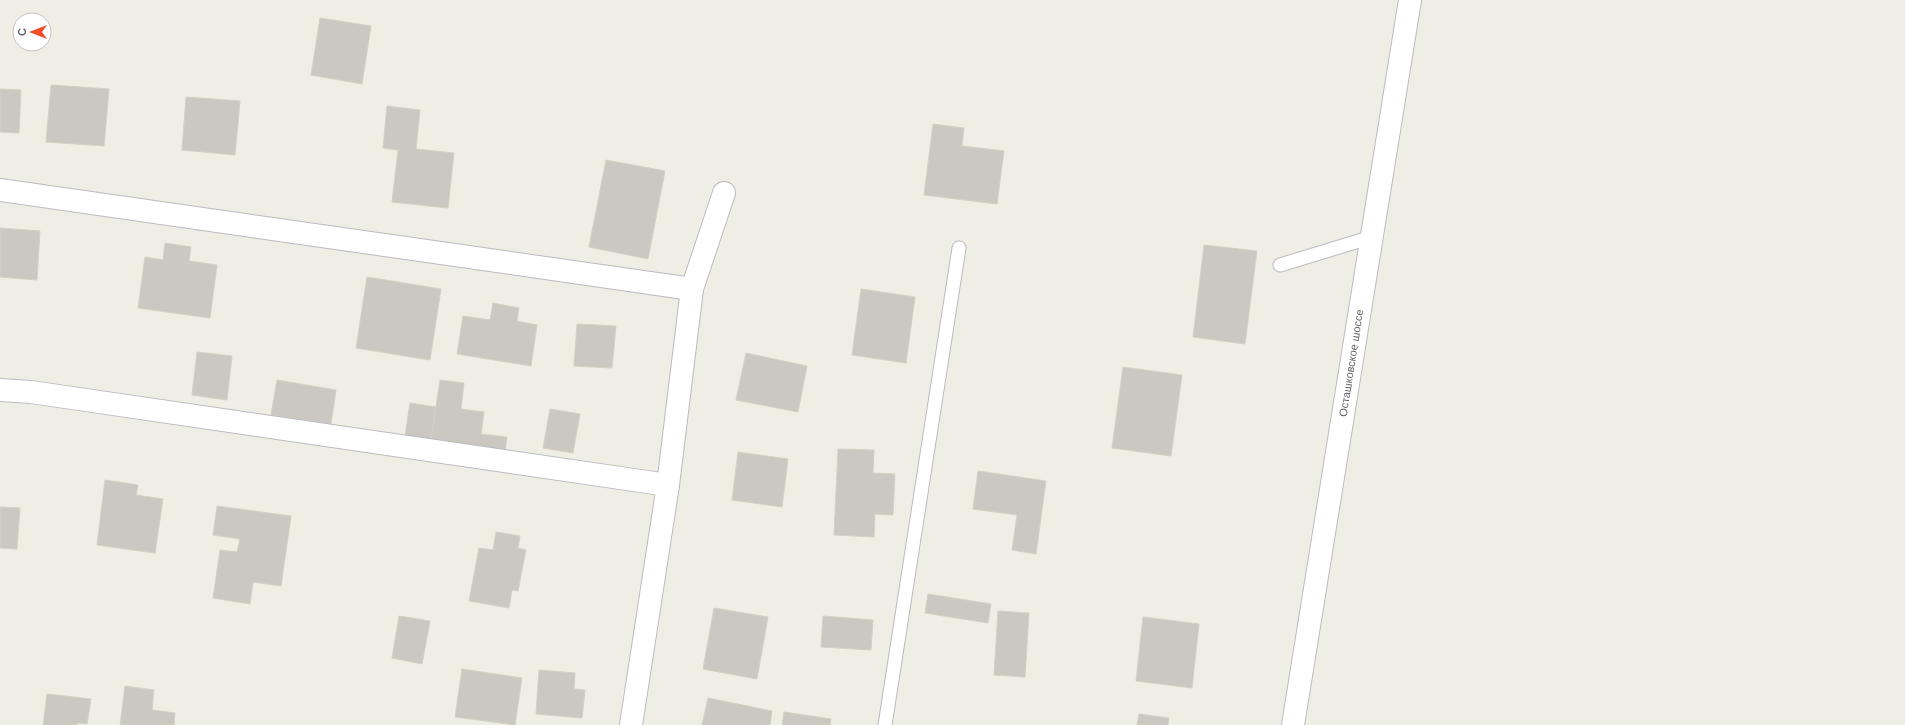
<svg xmlns="http://www.w3.org/2000/svg" width="1905" height="725" viewBox="0 0 1905 725" font-family="Arial,sans-serif">
	<style>
		.building { fill: #cac8c1; stroke: #d4d0c2 }
		.lines { fill: none; stroke-linecap: round; stroke-linejoin: round }
		.lane-casing { stroke: #b9bbc1; stroke-width: 15 }
		.street-casing { stroke: #b9bbc1; stroke-width: 24 }
		.secondary-casing { stroke: #b9bcc3; stroke-width: 24 }
		.lane { stroke: #fff; stroke-width: 13 }
		.street { stroke: #fff; stroke-width: 22 }
		.secondary { stroke: #fff; stroke-width: 22 }
		.labels { text-anchor: middle; dominant-baseline: central; stroke-width: 3.5; stroke-linejoin: round; paint-order: stroke }
		.street-label { font-size: 11px; fill: #5c5f65; stroke: #fff }
	</style>
	<rect width="100%" height="100%" fill="#efeee4"/>
	<g class="building">
		<polygon points="320,18 371,26 362,84 311,75"/>
		<polygon points="51,85 109,89 104,146 46,142"/>
		<polygon points="0,89 21,90 19,133 0,132"/>
		<polygon points="186,97 240,101 235,155 182,150"/>
		<polygon points="387,106 420,110 416,149 454,153 448,208 392,202 398,150 383,148"/>
		<polygon points="933,124 964,128 962,146 1004,151 997,204 924,195"/>
		<polygon points="606,160 665,171 648,259 589,247"/>
		<polygon points="0,228 40,231 37,280 0,277"/>
		<polygon points="165,243 191,247 189,261 217,265 210,318 138,308 145,257 163,260"/>
		<polygon points="1204,245 1257,251 1245,344 1193,337"/>
		<polygon points="367,277 441,289 430,360 356,348"/>
		<polygon points="861,289 915,297 906,363 852,355"/>
		<polygon points="493,303 519,308 517,321 537,325 531,366 457,354 463,316 490,320"/>
		<polygon points="577,324 616,326 612,368 574,366"/>
		<polygon points="197,352 232,356 227,400 192,395"/>
		<polygon points="746,353 807,366 798,412 736,400"/>
		<polygon points="1123,367 1182,375 1171,456 1112,448"/>
		<polygon points="277,380 336,390 331,424 271,415"/>
		<polygon points="440,380 464,383 461,409 484,412 481,434 507,437 505,451 431,440"/>
		<polygon points="410,403 436,407 431,440 405,436"/>
		<polygon points="550,409 580,414 573,453 543,448"/>
		<polygon points="838,449 874,450 873,473 895,474 893,515 875,514 874,537 834,535"/>
		<polygon points="738,452 788,459 782,507 732,500"/>
		<polygon points="978,471 1046,481 1036,554 1012,550 1017,515 973,509"/>
		<polygon points="105,480 138,485 136,495 163,499 155,553 97,545"/>
		<polygon points="217,506 291,516 281,586 253,582 250,604 213,598 220,550 237,552 240,539 213,535"/>
		<polygon points="0,507 20,508 17,549 0,548"/>
		<polygon points="496,532 520,536 518,548 526,550 518,591 512,590 509,608 469,601 479,548 493,550"/>
		<polygon points="928,594 991,604 988,623 925,613"/>
		<polygon points="714,608 768,617 757,679 703,669"/>
		<polygon points="998,611 1029,613 1025,677 994,675"/>
		<polygon points="399,616 430,621 422,664 392,658"/>
		<polygon points="823,616 873,620 871,650 821,647"/>
		<polygon points="1143,617 1199,624 1192,688 1136,681"/>
		<polygon points="462,669 522,678 515,725 455,717"/>
		<polygon points="539,670 575,673 574,689 585,690 582,718 536,714"/>
		<polygon points="125,686 154,690 152,710 175,713 174,725 120,725"/>
		<polygon points="47,694 91,699 87,724 77,723 77,725 43,725"/>
		<polygon points="708,698 772,711 770,725 702,725"/>
		<polygon points="784,712 831,719 830,725 782,725"/>
		<polygon points="1139,714 1169,718 1168,725 1137,725"/>
	</g>
	<g class="lines">
		<defs>
			<g id="lane">
				<polyline points="1280,265 1372,237"/>
				<polyline points="885,725 959,248"/>
			</g>
			<g id="street">
				<polyline points="0,190 692,289"/>
				<polyline points="0,390 31,392 668,485"/>
				<polyline points="631,725 668,485 692,289 724,193"/>
			</g>
			<polyline id="secondary" points="1293,725 1410,0"/>
		</defs>
		<use href="#lane" class="lane-casing"/>
		<use href="#street" class="street-casing"/>
		<use href="#secondary" class="secondary-casing"/>
		<use href="#lane" class="lane"/>
		<use href="#street" class="street"/>
		<use href="#secondary" class="secondary"/>
	</g>
	<g class="labels">
		<g class="street-label">
			<text transform="translate(1351 363) rotate(-81)">Осташковское шоссе</text>
		</g>
	</g>
	<g transform="translate(32 32) rotate(270)"><circle r="19" fill="#ffffff" stroke="#bebfc1"/>
	<path d="M0-3L7 15L0 10L-7 15Z" fill="#f14d28"/>
	<text y="-6" font-size="11" font-weight="bold" text-anchor="middle" fill="#5c5f65">С</text>
	</g>
</svg>
